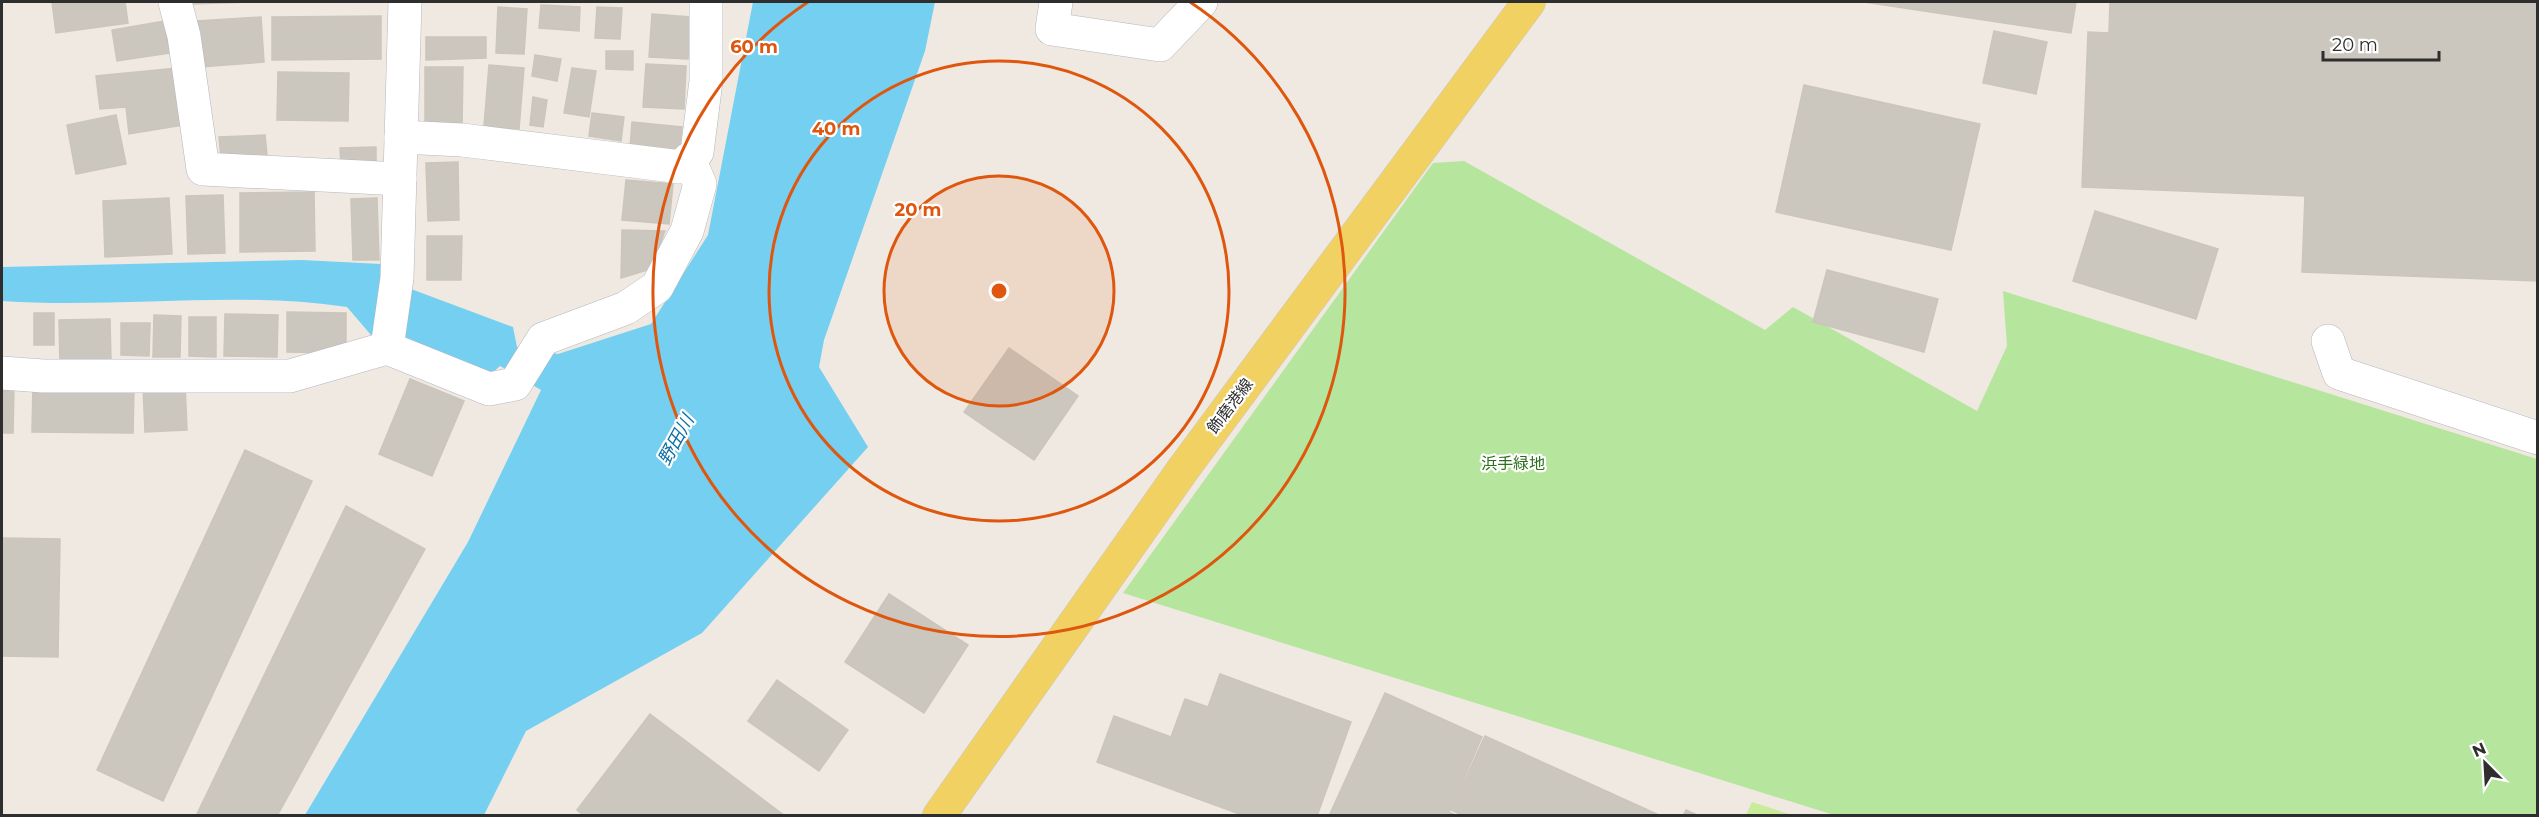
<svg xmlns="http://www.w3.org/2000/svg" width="2539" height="817" viewBox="0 0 2539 817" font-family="Montserrat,'Noto Sans JP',sans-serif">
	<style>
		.green { fill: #b6e59e }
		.pitch { fill: #c9ec9a }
		.water { fill: #75cff0 }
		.building { fill: #cbc7bf; stroke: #cbc5ba; stroke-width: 1.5 }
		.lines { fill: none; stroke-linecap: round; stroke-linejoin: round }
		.minor-casing { stroke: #b4b7c1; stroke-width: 34 }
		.major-casing { stroke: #c9c9c9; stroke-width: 34 }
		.minor { stroke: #fff; stroke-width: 33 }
		.major { stroke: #f2d163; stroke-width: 33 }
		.ring { fill: none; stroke: #df570e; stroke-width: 3 }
		.labels { text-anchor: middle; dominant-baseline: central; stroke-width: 4.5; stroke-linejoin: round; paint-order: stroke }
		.street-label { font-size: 16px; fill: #2e2e2e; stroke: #fff }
		.park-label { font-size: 16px; fill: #2c6e1b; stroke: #fff }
		.water-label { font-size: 18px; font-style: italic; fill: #0d6fa3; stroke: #fff }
		.centre { fill: #df570e; stroke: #fff; stroke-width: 3 }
		.ring-label { font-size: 18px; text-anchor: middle; font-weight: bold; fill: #df570e; stroke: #fff; stroke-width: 4.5; stroke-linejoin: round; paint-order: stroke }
	</style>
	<rect width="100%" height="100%" fill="#efe9e1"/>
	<polygon class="green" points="1464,161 1765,330 1793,307 1977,411 2007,346 2003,291 2537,459 2537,815 1834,815 1123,593 1433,163"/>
	<polygon class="pitch" points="1752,802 1792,815 1746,815"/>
	<path class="water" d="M753 2H935L925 51 824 340 819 367 868 447 702 633 526 731 484 815H305L468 542 541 390 500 366 491 374 402 337 371 335 347 307C232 290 117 309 2 301V267L302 260 381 264 380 274 403 286 513 327 517 347 558 354 651 324 708 235Z"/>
	<g class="building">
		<polygon points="52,2 125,2 128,23 56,33"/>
		<polygon points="191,2 252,2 191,4"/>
		<polygon points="1864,2 2076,2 2071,33"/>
		<polygon points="2110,2 2538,2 2538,281 2302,272 2305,196 2082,187 2088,32 2109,33"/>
		<polygon points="541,5 580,7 579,31 539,28"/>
		<polygon points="498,7 527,9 524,54 496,53"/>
		<polygon points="597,7 622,8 620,39 595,38"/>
		<polygon points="652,14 691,17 688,59 649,57"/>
		<polygon points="381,16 381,59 272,60 272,17"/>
		<polygon points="261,17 264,62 200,67 197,21"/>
		<polygon points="164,21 169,53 117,61 112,30"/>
		<polygon points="1994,31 2047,42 2036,94 1983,83"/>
		<polygon points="426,37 486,37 486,58 426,60"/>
		<polygon points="606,51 633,51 633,70 606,69"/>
		<polygon points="535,55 561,59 557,81 532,76"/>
		<polygon points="646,64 686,66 684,109 643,107"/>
		<polygon points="489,65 524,68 519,129 484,126"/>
		<polygon points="425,67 463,67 462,127 425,127"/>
		<polygon points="177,68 184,125 129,134 126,107 100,109 96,76"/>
		<polygon points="572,68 596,71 589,117 564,113"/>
		<polygon points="278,72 349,73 348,121 277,120"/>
		<polygon points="1804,85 1980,124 1951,250 1776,212"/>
		<polygon points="533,97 547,100 543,127 530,125"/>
		<polygon points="592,113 624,117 621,141 589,136"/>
		<polygon points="116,115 126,164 76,174 67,125"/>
		<polygon points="632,122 682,127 679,154 630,149"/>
		<polygon points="265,135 267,155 221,158 219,137"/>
		<polygon points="376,147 376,167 341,168 340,148"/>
		<polygon points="458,162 459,220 428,221 426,163"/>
		<polygon points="626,180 673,184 669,224 622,220"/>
		<polygon points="314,192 315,251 240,252 240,193"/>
		<polygon points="223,195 225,253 188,254 186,196"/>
		<polygon points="169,198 172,254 105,257 103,201"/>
		<polygon points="377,198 379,260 353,260 351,199"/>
		<polygon points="2095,211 2218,249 2196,319 2073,281"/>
		<polygon points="622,230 665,231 651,269 621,278"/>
		<polygon points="427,236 462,236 461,280 427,280"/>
		<polygon points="1827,270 1938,299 1924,352 1813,322"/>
		<polygon points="287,312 346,313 346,353 287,352"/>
		<rect x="34" y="313" width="20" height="32"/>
		<polygon points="225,314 278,315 277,357 224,356"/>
		<polygon points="154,315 181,316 180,357 153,357"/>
		<polygon points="189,317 216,317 216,357 189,356"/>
		<polygon points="110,319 111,361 60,363 59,320"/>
		<polygon points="121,323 150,323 149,356 121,355"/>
		<polygon points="1009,348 1078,396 1034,460 964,412"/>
		<polygon points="410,379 464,401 432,476 379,454"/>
		<polygon points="185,384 187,430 145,432 143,386"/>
		<polygon points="33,386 134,388 133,433 32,432"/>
		<polygon points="2,387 14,387 13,433 2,433"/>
		<polygon points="245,450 312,481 163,801 97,770"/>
		<polygon points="346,506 425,549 277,816 196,816"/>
		<polygon points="2,538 60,539 58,657 2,656"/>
		<polygon points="889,594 968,645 924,713 845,662"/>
		<polygon points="1220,674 1351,722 1317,816 1245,816 1097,762 1114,716 1171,737 1185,699 1208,707"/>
		<polygon points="777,680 848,730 819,771 748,721"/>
		<polygon points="1385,693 1482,737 1449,812 1457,816 1329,816"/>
		<polygon points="650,714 785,816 584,816 577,810"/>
		<polygon points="1485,736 1661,816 1464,816 1451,810"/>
		<polygon points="1686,810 1699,816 1683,816"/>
	</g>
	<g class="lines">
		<defs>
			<g id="minor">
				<polyline points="175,2 184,36 203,169 400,179"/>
				<polyline points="1056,2 1052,29 1160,45 1201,2"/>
				<polyline points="401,137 462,140 681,167 697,152 706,81 706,2"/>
				<polyline points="2328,341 2339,373 2538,438"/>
				<polyline points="387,348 397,278 405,2"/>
				<polyline points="2,373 43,376 290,376 387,348 489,389 515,384 543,339 626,308 657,287 687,231 700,184 689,159"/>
			</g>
			<polyline id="major" points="939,816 1184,468 1529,2"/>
		</defs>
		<use href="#minor" class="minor-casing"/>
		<use href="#major" class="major-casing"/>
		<use href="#minor" class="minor"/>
		<use href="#major" class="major"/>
	</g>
	<circle cx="999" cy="291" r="115" fill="#df570e" fill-opacity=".12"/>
	<g class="ring">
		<circle cx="999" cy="291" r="115"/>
		<circle cx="999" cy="291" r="230"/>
		<path d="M1190 2A346 346 0 1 1 808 2"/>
	</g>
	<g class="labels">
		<g class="street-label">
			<text transform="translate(1230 406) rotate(-53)">飾磨港線</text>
		</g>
		<g class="park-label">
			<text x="1513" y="463">浜手緑地</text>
		</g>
		<g class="water-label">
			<text transform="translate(676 440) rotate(-61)">野田川</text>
		</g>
	</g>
	<circle cx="999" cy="291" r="9" class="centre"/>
	<g class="ring-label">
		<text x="754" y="53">60 m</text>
		<text x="836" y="135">40 m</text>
		<text x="918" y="216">20 m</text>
	</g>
	<rect width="2539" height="817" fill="none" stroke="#2e2e2e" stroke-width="6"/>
	<g transform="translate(2485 763) rotate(336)" stroke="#ffffff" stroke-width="4.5" paint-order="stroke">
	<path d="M0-4.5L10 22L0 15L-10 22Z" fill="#2e2e2e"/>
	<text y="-9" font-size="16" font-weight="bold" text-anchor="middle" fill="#2e2e2e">N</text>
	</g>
	<path d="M2323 51v9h116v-9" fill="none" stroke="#2e2e2e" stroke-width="3"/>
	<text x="2332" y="51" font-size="18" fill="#2e2e2e" stroke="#ffffff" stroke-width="4.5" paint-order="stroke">20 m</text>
</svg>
